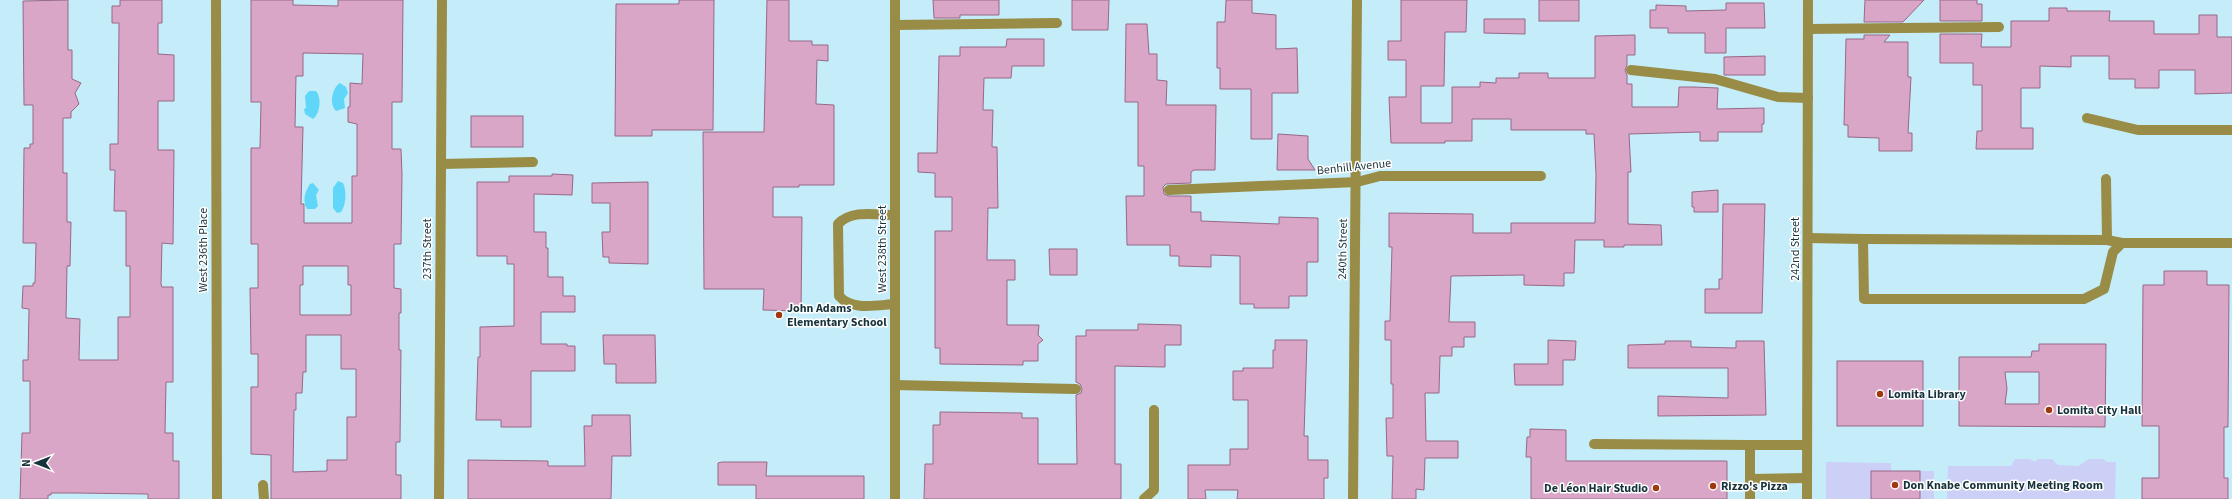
<svg xmlns="http://www.w3.org/2000/svg" width="2232" height="499" viewBox="0 0 2232 499" font-family="'Source Sans 3',sans-serif">
	<style>
		.green { fill: #ccd0f6 }
		.water { fill: #60d6f8 }
		.building { fill: #d9a6c7; stroke: #976888; fill-rule: evenodd }
		.lines { fill: none; stroke-linecap: round; stroke-linejoin: round }
		.minor { stroke: #988c46; stroke-width: 10 }
		.poi-dot { fill: #9f390f; stroke: #fff; stroke-width: 1.5 }
		.labels { text-anchor: middle; dominant-baseline: central; stroke-width: 3; stroke-linejoin: round; paint-order: stroke }
		.street-label { font-size: 12px; fill: #16323a; stroke: #fff }
		.poi-label { font-size: 12px; font-weight: bold; fill: #16323a; stroke: #fff; text-anchor: start }
	</style>
	<rect width="100%" height="100%" fill="#c5edf9"/>
	<g class="green">
		<polygon points="2015,459 2030,459 2035,462 2038,459 2052,459 2058,465 2078,466 2089,459 2103,459 2107,462 2116,462 2115,499 1947,499 1948,466 2011,466"/>
		<polygon points="1826,462 1891,463 1891,471 1871,471 1871,499 1826,499"/>
		<rect x="1920" y="471" width="14" height="28"/>
	</g>
	<g class="water">
		<path d="M340 83 346 87 348 93 344 99 345 108 336 111C329 104 332 88 340 83Z"/>
		<path d="M309 91H316C322 98 320 114 313 119L305 114 304 109 306 108 305 96Z"/>
		<path d="M338 181 343 183C347 191 346 205 341 212L337 213 333 208V188Z"/>
		<path d="M313 183 319 190 316 195 318 206 315 209H307C302 200 305 192 310 184Z"/>
	</g>
	<g class="building">
		<polygon points="68,0 68,50 72,50 72,79 81,83 75,93 79,104 71,112 71,118 63,118 63,173 67,173 67,222 71,222 70,266 67,266 66,318 80,319 79,360 118,360 118,317 130,317 130,266 126,266 126,211 114,211 115,170 110,170 110,144 118,144 119,23 112,23 112,6 120,6 120,0 162,0 162,23 158,23 158,54 174,55 174,101 158,101 158,150 174,150 173,244 162,243 161,284 162,287 173,287 173,382 166,382 165,433 173,433 173,461 179,461 179,499 148,499 148,494 75,493 51,493 51,495 48,495 48,499 20,499 22,433 30,433 30,381 23,381 23,360 28,360 29,309 22,308 23,286 33,286 33,283 35,283 36,243 23,243 24,148 30,148 30,144 33,144 33,105 24,105 23,1"/>
		<path d="M251 0H293V5L338 6V0H403L402 102H392V149H401L402 175 401 244H394V288L401 289V313H399V350H401L400 442H396V475H401V499H271V455L251 454V387H258V354H251L250 288H258V244H251V148H260L261 102H251ZM303 53 363 54 362 84 350 83V107H348V122L357 124V176H352V223H304V204H301L303 127H295L296 76H303ZM303 266H348V285H351V315H300V285H303ZM306 335H341V369H356V417H347V460H327V471L293 472 294 410H296V393H302L303 372H306Z"/>
		<polygon points="679,0 714,0 713,130 652,130 652,136 615,136 616,4 679,4"/>
		<polygon points="767,0 789,0 789,41 812,41 812,45 828,45 828,61 817,60 816,104 834,105 834,185 799,185 799,187 773,187 773,217 802,217 801,311 763,310 764,289 704,289 703,132 764,132"/>
		<polygon points="933,0 999,0 999,15 960,15 960,18 934,18"/>
		<polygon points="1072,0 1109,0 1108,30 1072,30"/>
		<polygon points="1226,0 1252,0 1252,13 1276,15 1276,49 1297,48 1298,93 1272,93 1272,139 1251,139 1251,89 1220,89 1220,68 1217,68 1217,22 1225,22"/>
		<polygon points="1401,0 1467,0 1466,32 1445,32 1444,86 1421,86 1421,123 1452,123 1452,87 1480,87 1480,82 1496,83 1496,78 1519,78 1519,73 1548,73 1548,78 1595,78 1595,36 1635,35 1635,55 1627,55 1627,65 1625,70 1627,75 1627,84 1632,84 1632,107 1678,107 1679,87 1694,87 1718,88 1717,109 1764,108 1764,124 1762,124 1762,132 1718,132 1718,141 1700,141 1700,132 1629,134 1631,172 1628,172 1628,224 1661,225 1662,245 1624,245 1624,247 1604,247 1604,240 1575,240 1574,273 1564,273 1564,286 1524,285 1524,275 1451,276 1449,322 1475,322 1475,337 1464,337 1464,347 1452,347 1452,356 1440,356 1439,393 1425,393 1426,441 1458,441 1458,458 1425,458 1424,490 1416,489 1416,499 1392,499 1393,456 1387,456 1386,418 1393,418 1393,384 1391,384 1391,340 1385,340 1385,321 1390,321 1392,247 1389,247 1389,213 1473,214 1473,233 1511,233 1511,223 1595,223 1596,175 1594,134 1586,134 1586,130 1511,130 1511,119 1472,119 1472,141 1445,141 1445,143 1391,143 1389,97 1406,97 1406,60 1388,60 1388,41 1401,41"/>
		<rect x="1539" y="0" width="40" height="21"/>
		<polygon points="1865,0 1924,0 1903,22 1864,22"/>
		<polygon points="1940,0 1977,0 1977,4 1982,4 1982,21 1940,21"/>
		<polygon points="1726,3 1764,3 1765,28 1726,28 1726,53 1705,53 1705,33 1668,33 1668,28 1650,28 1650,10 1656,10 1656,5 1686,6 1686,11 1726,10"/>
		<polygon points="2049,8 2067,8 2067,11 2110,11 2109,21 2154,21 2154,34 2199,34 2199,15 2217,15 2217,37 2232,37 2232,93 2195,94 2195,70 2159,70 2159,88 2135,88 2135,79 2109,79 2109,56 2071,56 2071,67 2040,66 2040,88 2021,88 2021,128 2033,128 2033,149 1976,149 1977,131 1982,131 1982,85 1973,85 1973,63 1940,63 1940,34 1982,34 1981,47 2011,47 2011,21 2049,21"/>
		<polygon points="1484,19 1525,19 1525,34 1484,33"/>
		<polygon points="1126,24 1147,24 1149,54 1157,54 1157,80 1167,81 1166,105 1216,105 1215,170 1194,170 1191,172 1191,183 1166,184 1163,187 1164,194 1169,196 1191,196 1191,212 1201,212 1201,221 1279,224 1279,217 1318,218 1318,262 1307,262 1307,296 1289,296 1289,308 1254,308 1254,304 1240,304 1240,256 1211,255 1211,267 1179,266 1179,256 1170,256 1170,245 1127,245 1126,196 1144,196 1144,166 1138,166 1138,102 1125,102"/>
		<polygon points="1864,35 1890,35 1884,42 1908,42 1908,77 1911,77 1908,133 1912,133 1912,151 1879,151 1879,138 1848,137 1848,125 1844,125 1846,39 1864,39"/>
		<polygon points="1007,39 1044,39 1044,66 1012,66 1011,78 984,78 983,110 993,110 992,147 997,147 998,208 988,208 987,260 1015,260 1015,280 1007,280 1007,325 1039,325 1038,335 1043,340 1038,344 1038,361 1023,361 1023,365 940,364 940,348 935,348 935,231 952,231 952,197 935,197 935,173 918,172 918,153 937,153 939,56 960,56 960,47 1006,47"/>
		<polygon points="1765,56 1765,75 1724,75 1724,57"/>
		<rect x="471" y="116" width="52" height="31"/>
		<polygon points="1278,134 1308,136 1308,159 1315,170 1277,170"/>
		<polygon points="552,174 573,175 572,195 534,194 534,232 546,232 546,248 548,248 548,277 563,277 563,296 575,296 575,312 541,312 541,344 567,344 567,346 575,346 575,371 531,371 531,427 501,427 501,420 476,420 478,357 480,357 480,327 514,326 514,264 507,264 507,256 477,256 477,182 509,182 509,176 552,176"/>
		<polygon points="648,182 648,264 609,263 609,257 603,257 602,232 610,232 610,203 592,203 592,183"/>
		<polygon points="1718,190 1718,212 1694,212 1694,207 1692,207 1692,192"/>
		<polygon points="1723,204 1765,204 1762,313 1705,313 1705,289 1719,289 1719,279 1722,279"/>
		<polygon points="1049,249 1077,249 1077,275 1050,275"/>
		<polygon points="2164,271 2207,271 2207,285 2229,285 2228,427 2224,427 2224,478 2228,478 2228,499 2142,499 2142,478 2159,478 2159,426 2142,426 2143,285 2164,285"/>
		<polygon points="1138,324 1181,325 1181,345 1165,345 1165,367 1115,366 1115,464 1121,464 1121,499 924,499 925,464 933,464 933,425 940,425 940,412 1022,413 1022,418 1038,418 1038,464 1077,464 1076,395 1081,393 1082,389 1080,384 1076,382 1076,336 1086,336 1086,330 1138,330"/>
		<polygon points="603,335 655,335 656,383 616,383 616,364 604,364"/>
		<polygon points="1275,340 1307,340 1304,436 1308,436 1308,460 1328,460 1328,478 1324,478 1324,499 1237,499 1238,490 1205,490 1206,499 1188,499 1188,465 1230,465 1230,449 1248,449 1248,400 1233,400 1233,371 1243,371 1243,368 1273,368 1273,350 1275,350"/>
		<polygon points="1548,340 1576,341 1575,360 1563,360 1563,385 1515,385 1514,364 1548,364"/>
		<polygon points="1665,341 1691,341 1691,347 1736,348 1736,341 1764,341 1766,415 1658,416 1658,396 1728,398 1728,368 1628,368 1628,345 1665,344"/>
		<path d="M2039 344H2106L2105 427 1959 426V357H2031L2032 351H2039ZM2005 372H2039V404H2005L2007 389Z"/>
		<rect x="1837" y="361" width="86" height="65"/>
		<polygon points="592,415 630,415 631,456 612,456 611,499 468,499 468,460 548,461 548,466 585,466 584,426 592,426"/>
		<polygon points="1530,429 1566,430 1566,461 1727,461 1727,499 1531,499 1531,457 1526,457 1527,437 1530,437"/>
		<polygon points="722,462 767,462 766,476 864,476 864,499 756,499 756,485 718,485 718,463"/>
		<rect x="1871" y="471" width="49" height="28"/>
	</g>
	<g class="lines">
		<g class="minor">
			<polyline points="216,0 217,499"/>
			<polyline points="895,0 895,499"/>
			<polyline points="895,25 1057,23"/>
			<polyline points="1808,29 1999,27"/>
			<polyline points="1631,70 1715,79 1778,97 1808,98"/>
			<polyline points="2087,118 2138,130 2232,130"/>
			<polyline points="441,164 533,162"/>
			<polyline points="2106,179 2107,240"/>
			<polyline points="1169,190 1357,182 1380,176 1541,176"/>
			<polyline points="1808,238 1863,239 1864,299 2084,299 2104,289 2113,252 2122,243 2232,243"/>
			<polyline points="1863,239 2107,240 2122,243"/>
			<path d="M895 304C877 305 852 311 839 296L838 224C852 209 877 215 895 215"/>
			<polyline points="895,385 1076,389"/>
			<polyline points="1594,444 1750,445 1750,499"/>
			<polyline points="1750,445 1807,445"/>
			<polyline points="1750,479 1807,478"/>
			<polyline points="263,485 264,499"/>
			<polyline points="439,499 442,0"/>
			<polyline points="1144,499 1154,490 1154,410"/>
			<polyline points="1353,499 1357,0"/>
			<polyline points="1807,499 1808,0"/>
		</g>
	</g>
	<g class="poi-dot">
		<circle cx="779" cy="315" r="4"/>
		<circle cx="1880" cy="394" r="4"/>
		<circle cx="2049" cy="410" r="4"/>
		<circle cx="1895" cy="485" r="4"/>
		<circle cx="1713" cy="486" r="4"/>
		<circle cx="1656" cy="488" r="4"/>
	</g>
	<g class="labels">
		<g class="street-label">
			<text transform="translate(1354 167) rotate(-6)">Benhill Avenue</text>
			<text transform="translate(427 249) rotate(-90)">237th Street</text>
			<text transform="translate(882 249) rotate(-90)">West 238th Street</text>
			<text transform="translate(1343 249) rotate(-89)">240th Street</text>
			<text transform="translate(1795 249) rotate(-90)">242nd Street</text>
			<text transform="translate(203 250) rotate(-90)">West 236th Place</text>
		</g>
		<g class="poi-label">
			<text x="787" y="308">John Adams<tspan x="787" dy="14">Elementary School</tspan></text>
			<text x="1888" y="394">Lomita Library</text>
			<text x="2057" y="410">Lomita City Hall</text>
			<text x="1903" y="485">Don Knabe Community Meeting Room</text>
			<text x="1721" y="486">Rizzo's Pizza</text>
			<text x="1648" y="488" text-anchor="end">De Léon Hair Studio</text>
		</g>
	</g>
	<g transform="translate(36 463) rotate(270)" stroke="#ffffff" stroke-width="3" paint-order="stroke">
	<path d="M0-3L7 15L0 10L-7 15Z" fill="#16323a"/>
	<text y="-6" font-size="11" font-weight="bold" text-anchor="middle" fill="#16323a">N</text>
	</g>
</svg>
